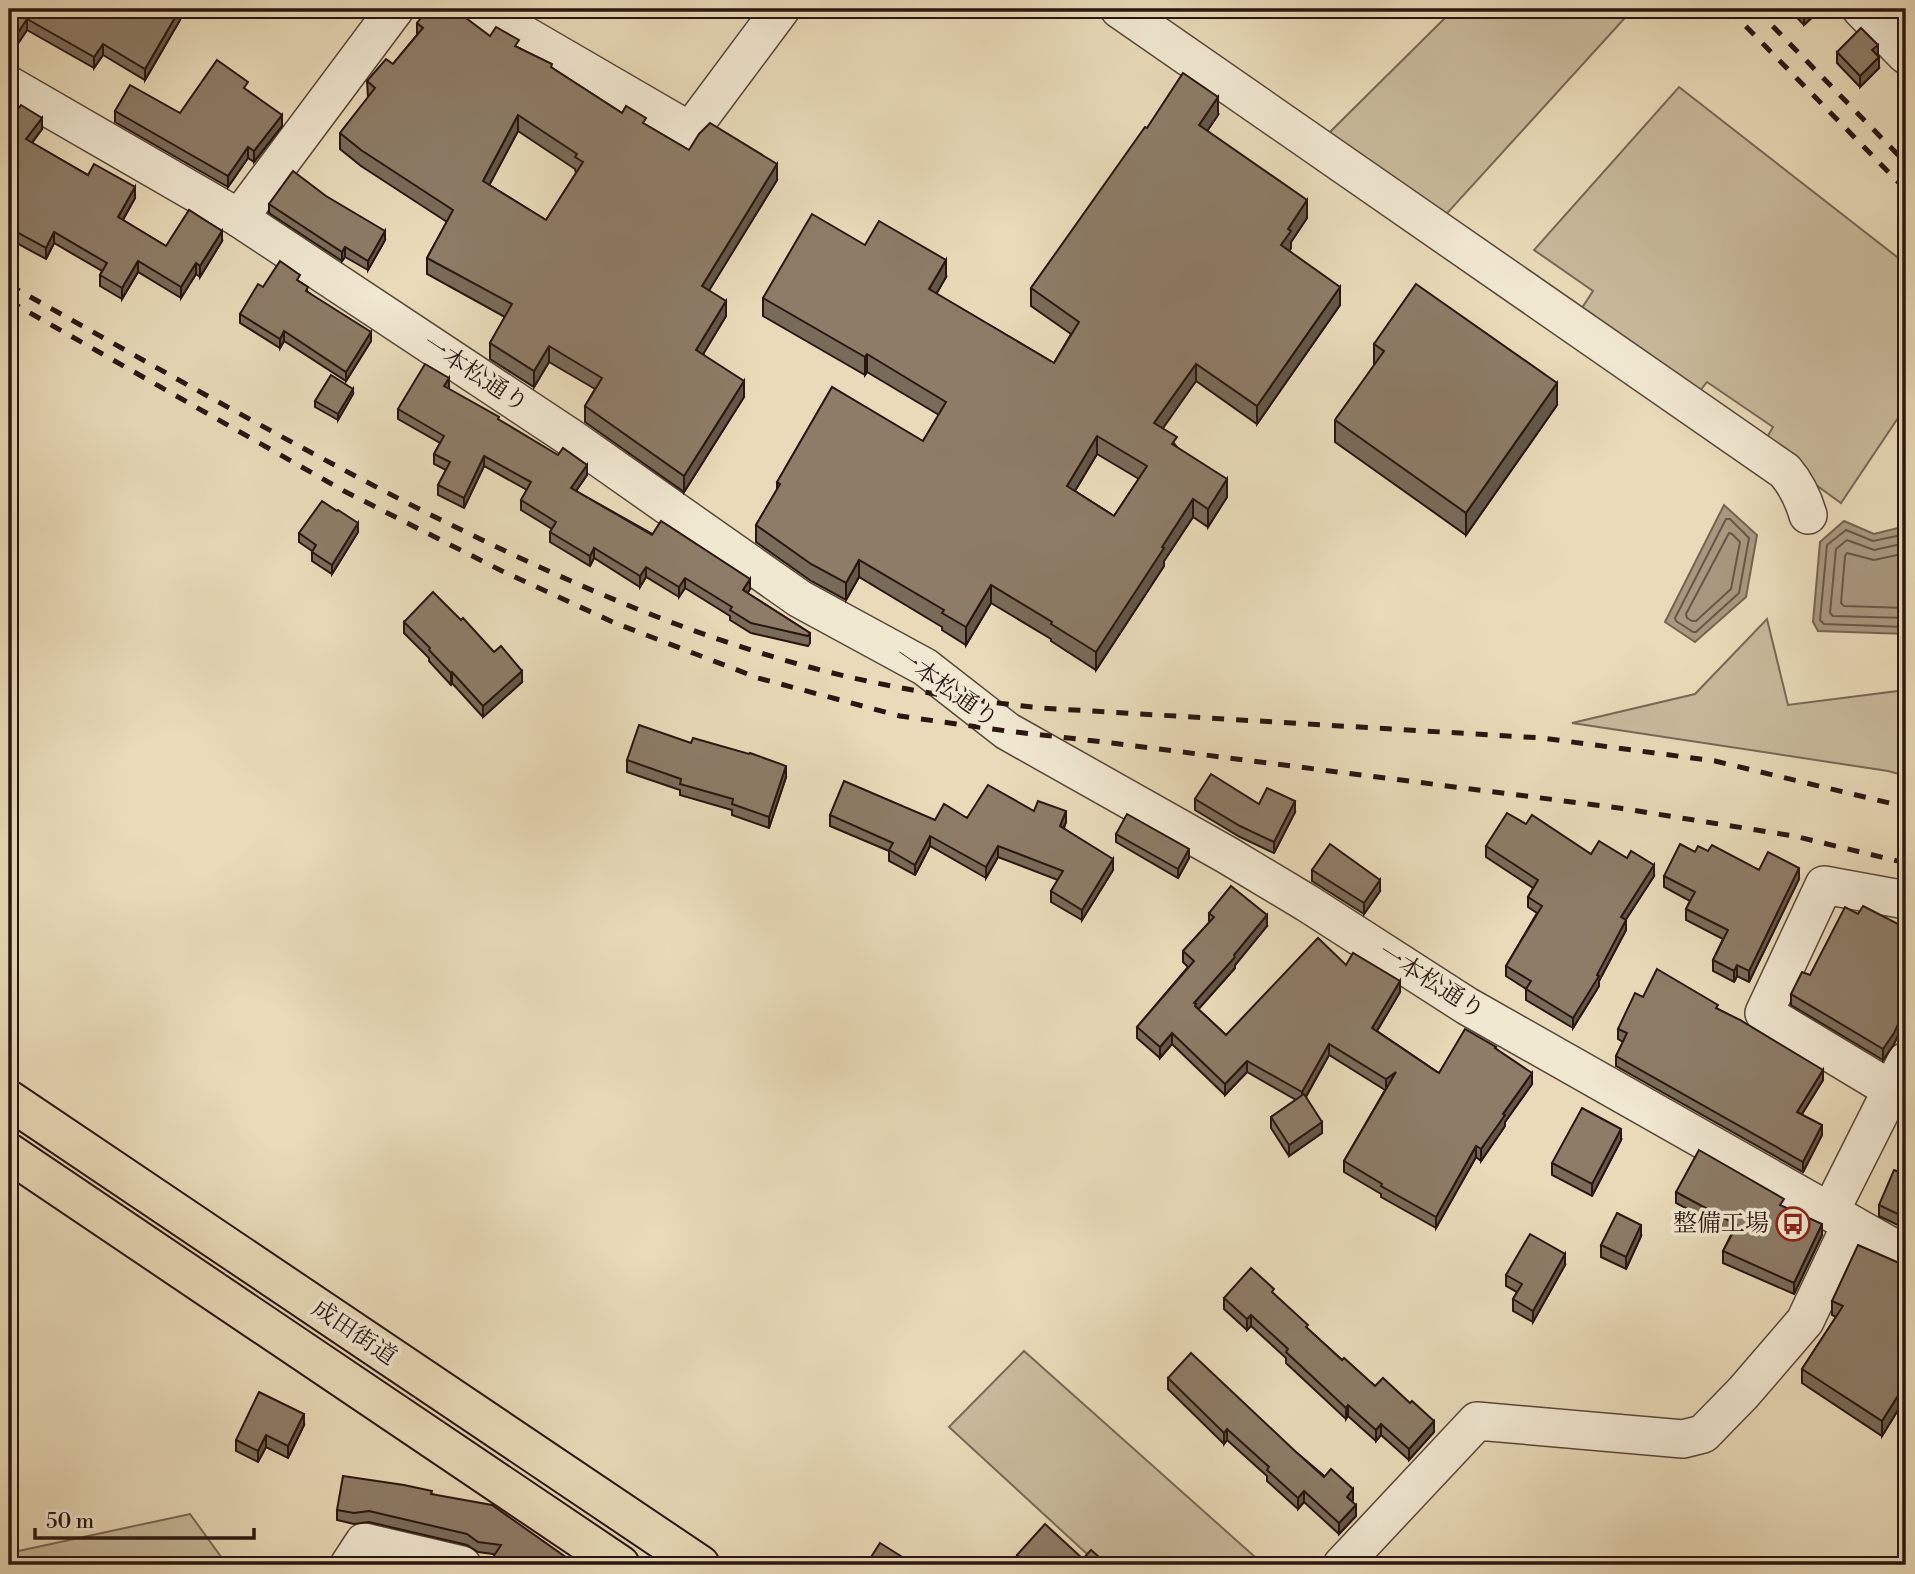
<svg xmlns="http://www.w3.org/2000/svg" width="1915" height="1574" viewBox="0 0 1915 1574" font-family="'Libre Bodoni','Noto Serif JP',serif">
	<style>
		.green { fill: #c8ba9c; stroke: #786856; stroke-width: 2 }
		.water { fill: #a8987f; stroke: #756452; stroke-width: 2 }
		.lines { fill: none; stroke-linecap: round; stroke-linejoin: round }
		.shore { stroke: #685747; stroke-width: 2 }
		.minor-casing { stroke: #59473a; stroke-width: 40 }
		.highway-casing { stroke: #29160f; stroke-width: 42 }
		.minor { stroke: #f1e8d2; stroke-width: 37 }
		.highway { stroke: #e9dbb9; stroke-width: 38 }
		.rail { stroke: #29160f; stroke-width: 5; stroke-dasharray: 12 12; stroke-linecap: butt }
		.wall { fill: #796b59; stroke: #29160f; stroke-width: 2; fill-rule: evenodd }
		.shaded-wall { fill: #635748; stroke: #29160f; stroke-width: 2 }
		.building { fill: #8d7c67; stroke: #29160f; stroke-width: 2; fill-rule: evenodd }
		.labels { text-anchor: middle; dominant-baseline: central; stroke-width: 7; stroke-linejoin: round; paint-order: stroke }
		.street-label { font-size: 24px; fill: #29160f; stroke: #f1e8d2 }
		.poi-label { font-size: 24px; fill: #29160f; stroke: #f1e8d2; text-anchor: end }
	</style>
	<rect width="100%" height="100%" fill="#e9dbb9"/>
	<filter id="stains"><feTurbulence type="fractalNoise" baseFrequency=".00286" numOctaves="4"/><feColorMatrix values="0 0 0 0 .2 0 0 0 0 .09 0 0 0 0 .02 0 0 0 .5 -.17"/></filter>
	<radialGradient id="worn" r=".72"><stop offset=".6" stop-color="#630" stop-opacity="0"/><stop offset="1" stop-color="#630" stop-opacity=".3"/></radialGradient>
	<g class="green">
		<polygon points="1454,9 1633,9 1441,220 1327,135"/>
		<polygon points="1679,87 1906,264 1906,406 1841,503 1762,446 1773,427 1707,382 1692,401 1576,317 1593,291 1534,250"/>
		<polygon points="1767,619 1788,705 1906,690 1906,776 1888,771 1572,723 1695,694"/>
		<polygon points="1024,1351 1264,1565 1099,1565 949,1427"/>
		<polygon points="190,1514 227,1565 9,1565 9,1553"/>
	</g>
	<g class="water">
		<polygon points="1724,505 1757,535 1746,597 1695,642 1665,622"/>
		<polygon points="1844,521 1874,534 1906,526 1906,634 1818,631 1813,622 1820,542"/>
	</g>
	<g class="lines">
		<g class="shore">
			<polygon points="1726,519 1730,519 1749,538 1739,593 1696,632 1693,632 1676,621 1675,618"/>
			<polygon points="1729,533 1732,534 1740,542 1731,589 1696,621 1692,621 1687,618 1686,614"/>
			<polyline points="1906,534 1873,541 1846,530 1827,545 1820,620 1824,624 1906,627"/>
			<polyline points="1906,543 1874,550 1847,540 1836,549 1830,613 1833,616 1906,618"/>
			<polyline points="1906,553 1874,560 1847,553 1845,556 1841,603 1844,606 1906,608"/>
		</g>
		<defs>
			<g id="minor">
				<polyline points="480,9 690,131 781,9"/>
				<path d="M1119 9 1785 471C1797 485 1803 498 1808 515"/>
				<polyline points="1861,9 1906,55"/>
				<polyline points="9,85 239,218 571,438 800,599 925,667 1007,731 1227,855 1307,903 1467,1006 1906,1255"/>
				<polyline points="239,218 395,9"/>
				<polyline points="1906,900 1824,885 1764,1013 1892,1090 1906,1097"/>
				<polyline points="1830,1212 1906,1061"/>
				<polyline points="349,1565 364,1542 462,1565"/>
				<polyline points="1342,1565 1477,1421 1683,1439 1703,1434 1743,1393 1805,1321 1851,1224"/>
			</g>
			<g id="highway">
				<polyline points="9,1100 700,1565"/>
				<polyline points="9,1153 620,1565"/>
			</g>
		</defs>
		<use href="#minor" class="minor-casing"/>
		<use href="#highway" class="highway-casing"/>
		<use href="#minor" class="minor"/>
		<use href="#highway" class="highway"/>
		<g class="rail">
			<polyline points="1729,9 1906,190"/>
			<polyline points="1756,9 1906,163"/>
			<path d="M9 285C149 363 288 443 431 515 554 576 680 633 813 668 888 688 965 700 1041 708L1542 738 1715 761 1906 807"/>
			<polyline points="9,301 344,491 502,571 615,623 758,678 900,716 1007,731 1112,743 1619,808 1794,836 1906,863"/>
		</g>
	</g>
	<g class="wall">
		<polygon points="9,9 180,20 145,80 103,55 94,68 27,30 11,54 9,52"/>
		<polygon points="1789,9 1821,9 1804,25"/>
		<path d="M417 23 490 36 519 48 552 68 622 113 646 125 689 150 777 180 709 290 726 316 703 354 744 397 684 492 585 422V406L595 389 549 362 534 387 490 359V343L505 317 427 274V258L447 222 361 166 340 149V133L368 98 367 81 393 64 417 35ZM518 131 575 169 576 173 546 220 489 185Z"/>
		<polygon points="1837,52 1879,68 1860,87 1837,63"/>
		<polygon points="248,91 282,126 254,162 248,158 228,187 115,122 115,111 180,113"/>
		<polygon points="1906,101 1906,126 1899,118 1899,109"/>
		<path d="M1218 115 1207 131 1307 218 1291 242V248L1289 251 1340 305 1257 424 1196 381 1162 428 1177 447 1227 497 1208 527 1193 517 1164 561V566L1096 670 1051 641V639L991 603 966 645 942 630V627L859 577 846 600 811 581 756 542V525L777 490V482L923 441 939 415 867 372 865 375 763 316V298L946 277 936 294 1054 363 1071 334 1031 306V288L1147 128ZM1097 454 1139 479 1114 516 1075 491Z"/>
		<polygon points="9,121 42,129 32,143 88,175 135,198 123,220 166,246 222,241 200,277 196,274 181,298 138,272 122,299 100,286 100,275 102,271 54,243 46,259 9,239"/>
		<polygon points="269,204 385,240 368,270 345,257 342,261 269,213"/>
		<polygon points="300,283 308,292 371,341 346,381 284,341 280,348 240,323 240,314 263,287"/>
		<polygon points="1374,344 1557,405 1466,535 1335,442 1335,420 1374,366"/>
		<polygon points="449,388 448,389 587,475 576,491 750,589 747,593 810,633 810,643 808,646 751,633 730,620 730,616 685,588 679,597 646,577 640,587 594,558 590,566 550,542 550,532 552,529 521,510 521,500 527,490 484,466 464,508 438,495 438,485 446,470 434,464 434,454 440,443 398,419 398,409"/>
		<polygon points="353,394 338,420 315,407 315,401"/>
		<polygon points="337,511 358,532 332,574 312,561 312,551 299,542 299,533"/>
		<polygon points="404,622 522,682 483,717 452,683 451,685 429,661 429,658 404,633"/>
		<polygon points="627,760 786,777 769,828 732,815 732,810 680,795 680,790 627,772"/>
		<polygon points="1195,799 1295,812 1274,853 1240,837 1195,810"/>
		<polygon points="1034,811 1066,822 1064,828 1113,870 1082,920 1051,902 1051,891 1058,880 998,857 986,878 930,846 915,875 889,861 889,851 830,826 830,815 935,820"/>
		<polygon points="1526,824 1591,854 1654,876 1626,919 1626,930 1599,981 1599,986 1573,1028 1526,1000 1526,989 1506,976 1506,966 1537,913 1528,907 1528,897 1533,888 1486,857 1486,846"/>
		<polygon points="1116,834 1189,858 1178,878 1116,842"/>
		<polygon points="1708,851 1759,870 1799,879 1749,982 1737,976 1734,982 1713,971 1713,960 1723,939 1686,920 1686,909 1690,901 1664,887 1664,876 1695,852"/>
		<polygon points="1312,870 1380,891 1364,914 1312,881"/>
		<polygon points="1209,913 1267,926 1235,965 1235,968 1198,1009 1226,1035 1346,965 1400,992 1377,1031 1439,1073 1496,1049 1532,1084 1505,1122 1505,1126 1481,1161 1476,1157 1436,1228 1381,1197 1381,1194 1344,1172 1344,1161 1385,1090 1329,1055 1306,1097 1322,1133 1289,1156 1271,1128 1271,1117 1296,1100 1247,1072 1225,1095 1172,1044 1160,1058 1137,1038 1137,1027 1188,967 1183,962 1183,951 1209,923"/>
		<polygon points="1906,928 1906,1018 1894,1044 1883,1060 1791,1005 1791,994 1810,975"/>
		<polygon points="1643,997 1718,1009 1823,1080 1802,1114 1822,1135 1803,1172 1616,1066 1616,1056 1623,1042 1618,1039 1618,1029"/>
		<polygon points="1621,1140 1592,1196 1552,1175 1552,1163"/>
		<polygon points="1906,1175 1906,1229 1879,1216 1879,1205"/>
		<polygon points="1676,1192 1784,1207 1822,1235 1794,1294 1723,1263 1723,1251 1732,1233 1676,1203"/>
		<polygon points="1641,1236 1626,1269 1601,1257 1601,1245"/>
		<polygon points="1565,1265 1533,1322 1513,1311 1513,1299 1517,1292 1506,1286 1506,1275"/>
		<polygon points="1906,1266 1906,1397 1882,1436 1802,1383 1802,1369 1836,1317 1832,1315 1832,1301"/>
		<polygon points="1274,1294 1308,1329 1342,1360 1434,1432 1409,1460 1381,1435 1376,1441 1348,1416 1346,1419 1286,1363 1286,1358 1251,1326 1247,1330 1224,1309 1224,1298"/>
		<polygon points="1168,1378 1296,1452 1353,1500 1352,1502 1356,1516 1339,1534 1304,1502 1298,1509 1267,1481 1267,1476 1227,1440 1224,1444 1168,1389"/>
		<polygon points="304,1425 288,1458 266,1447 258,1462 236,1451 236,1440"/>
		<polygon points="1906,1480 1906,1497 1904,1496 1904,1483"/>
		<polygon points="432,1494 577,1565 478,1552 467,1545 369,1522 354,1524 337,1520 337,1510"/>
		<polygon points="1017,1555 1083,1559 1108,1565 1017,1565"/>
	</g>
	<g class="shaded-wall">
		<polygon points="180,9 180,20 145,80 145,69"/>
		<polygon points="1811,9 1821,9 1804,25 1804,16"/>
		<polygon points="27,19 27,30 11,54 11,43"/>
		<polygon points="103,44 103,55 94,68 94,57"/>
		<polygon points="1878,45 1878,56 1872,50"/>
		<polygon points="1879,57 1879,68 1860,87 1860,76"/>
		<polygon points="1218,97 1218,115 1199,143 1199,125"/>
		<polygon points="282,115 282,126 254,162 254,151"/>
		<polygon points="518,115 518,131 483,197 483,181"/>
		<polygon points="42,118 42,129 26,150 26,139"/>
		<polygon points="248,147 248,158 228,187 228,176"/>
		<polygon points="777,164 777,180 702,302 702,286"/>
		<polygon points="135,187 135,198 118,228 118,217"/>
		<polygon points="1307,200 1307,218 1291,242 1291,248 1281,263 1281,245 1288,229"/>
		<polygon points="222,231 222,241 200,277 200,266"/>
		<polygon points="385,231 385,240 368,270 368,261"/>
		<polygon points="54,232 54,243 46,259 46,248"/>
		<polygon points="345,247 345,257 342,261 342,252"/>
		<polygon points="946,260 946,277 929,307 929,289"/>
		<polygon points="138,261 138,272 122,299 122,288"/>
		<polygon points="196,263 196,274 181,298 181,287"/>
		<polygon points="1340,287 1340,305 1257,424 1257,406"/>
		<polygon points="726,301 726,316 696,366 696,350"/>
		<polygon points="284,331 284,341 280,348 280,339"/>
		<polygon points="371,332 371,341 346,381 346,372"/>
		<polygon points="549,346 549,362 534,387 534,371"/>
		<polygon points="867,354 867,372 865,375 865,357"/>
		<polygon points="1196,364 1196,381 1154,441 1154,423"/>
		<polygon points="449,378 449,388 444,396 444,386"/>
		<polygon points="744,381 744,397 684,492 684,476"/>
		<polygon points="1557,383 1557,405 1466,535 1466,513"/>
		<polygon points="353,389 353,394 338,420 338,414"/>
		<polygon points="1097,436 1097,454 1067,504 1067,486"/>
		<polygon points="484,456 484,466 464,508 464,498"/>
		<polygon points="587,465 587,475 571,498 571,488"/>
		<polygon points="1227,479 1227,497 1208,527 1208,509"/>
		<polygon points="1193,499 1193,517 1164,561 1164,566 1096,670 1096,652 1162,547"/>
		<polygon points="358,523 358,532 332,574 332,565"/>
		<polygon points="594,548 594,558 590,566 590,556"/>
		<polygon points="859,560 859,577 846,600 846,583"/>
		<polygon points="646,567 646,577 640,587 640,576"/>
		<polygon points="685,578 685,588 679,597 679,587"/>
		<polygon points="750,579 750,589 743,601 743,590"/>
		<polygon points="991,585 991,603 966,645 966,627"/>
		<polygon points="522,671 522,682 483,717 483,706"/>
		<polygon points="452,672 452,683 451,685 451,673"/>
		<polygon points="786,766 786,777 769,828 769,817"/>
		<polygon points="1295,801 1295,812 1274,853 1274,842"/>
		<polygon points="1066,811 1066,822 1060,836 1060,826"/>
		<polygon points="930,836 930,846 915,875 915,865"/>
		<polygon points="998,846 998,857 986,878 986,867"/>
		<polygon points="1189,849 1189,858 1178,878 1178,869"/>
		<polygon points="1113,859 1113,870 1082,920 1082,910"/>
		<polygon points="1654,865 1654,876 1621,927 1621,917"/>
		<polygon points="1799,868 1799,879 1749,982 1749,971"/>
		<polygon points="1380,880 1380,891 1364,914 1364,903"/>
		<polygon points="1267,915 1267,926 1235,965 1235,968 1196,1012 1194,1003"/>
		<polygon points="1626,920 1626,930 1599,981 1599,986 1573,1028 1573,1018"/>
		<polygon points="1737,965 1737,976 1734,982 1734,971"/>
		<polygon points="1400,981 1400,992 1372,1039 1372,1028"/>
		<polygon points="1906,1007 1906,1018 1894,1044 1883,1060 1883,1049"/>
		<polygon points="1172,1033 1172,1044 1160,1058 1160,1047"/>
		<polygon points="1329,1044 1329,1055 1302,1103 1302,1092"/>
		<polygon points="1247,1061 1247,1072 1225,1095 1225,1084"/>
		<polygon points="1823,1070 1823,1080 1797,1122 1797,1112"/>
		<polygon points="1396,1072 1386,1090 1386,1079"/>
		<polygon points="1532,1073 1532,1084 1505,1122 1505,1126 1481,1161 1481,1149 1503,1114"/>
		<polygon points="1322,1122 1322,1133 1289,1156 1289,1145"/>
		<polygon points="1822,1125 1822,1135 1803,1172 1803,1162"/>
		<polygon points="1621,1129 1621,1140 1592,1196 1592,1184"/>
		<polygon points="1476,1146 1476,1157 1436,1228 1436,1217"/>
		<polygon points="1822,1224 1822,1235 1794,1294 1794,1283"/>
		<polygon points="1641,1225 1641,1236 1626,1269 1626,1257"/>
		<polygon points="1565,1254 1565,1265 1533,1322 1533,1311"/>
		<polygon points="1251,1315 1251,1326 1247,1330 1247,1319"/>
		<polygon points="1906,1366 1906,1380 1902,1372"/>
		<polygon points="1906,1383 1906,1397 1882,1436 1882,1421"/>
		<polygon points="1348,1405 1348,1416 1346,1419 1346,1408"/>
		<polygon points="304,1414 304,1425 288,1458 288,1446"/>
		<polygon points="1434,1421 1434,1432 1409,1460 1409,1449"/>
		<polygon points="1381,1424 1381,1435 1376,1441 1376,1430"/>
		<polygon points="1227,1429 1227,1440 1224,1444 1224,1433"/>
		<polygon points="266,1435 266,1447 258,1462 258,1451"/>
		<polygon points="1353,1489 1353,1500 1347,1508 1347,1497"/>
		<polygon points="1304,1491 1304,1502 1298,1509 1298,1498"/>
		<polygon points="1356,1505 1356,1516 1339,1534 1339,1523"/>
	</g>
	<g class="building">
		<polygon points="9,9 180,9 145,69 103,44 94,57 27,19 11,43 9,41"/>
		<path d="M428 9H454L490 36 496 27 519 40 515 46 552 64 551 67 622 113 626 106 646 118 643 123 689 150 699 134 710 123 777 164 702 286 726 301 696 350 744 381 684 476 585 406 602 378 549 346 534 371 490 343 512 304 427 258 453 210 361 150 340 133 375 88 367 81 386 59 393 64 423 28 417 23ZM518 115 577 154 575 157 583 162 546 220 483 181Z"/>
		<polygon points="1798,9 1811,9 1804,16"/>
		<polygon points="1861,28 1878,45 1872,50 1879,57 1860,76 1837,52"/>
		<polygon points="217,60 248,82 244,88 282,115 254,151 248,147 228,176 115,111 130,85 180,113"/>
		<path d="M1183 73 1218 97 1199 125 1307 200 1288 229 1291 231 1281 245 1340 287 1257 406 1196 364 1154 423 1177 437 1172 444 1227 479 1208 509 1193 499 1162 547 1164 548 1096 652 1051 624 1052 622 991 585 966 627 942 613 944 610 859 560 846 583 811 564 756 525 780 484 777 482 832 387 923 441 946 402 867 354 865 357 763 298 812 214 865 245 879 221 946 260 929 289 1054 363 1079 322 1031 288 1145 127 1147 128ZM1097 436 1147 466 1114 516 1067 486Z"/>
		<polygon points="1906,101 1906,116 1899,109"/>
		<polygon points="21,105 42,118 26,139 88,175 94,164 135,187 118,217 166,246 189,210 222,231 200,266 196,263 181,287 138,261 122,288 100,275 107,263 54,232 46,248 9,228 9,121"/>
		<polygon points="293,171 326,196 385,231 368,261 345,247 342,252 269,204"/>
		<polygon points="280,261 300,275 297,280 308,287 306,291 371,332 346,372 284,331 280,339 240,314 258,284 263,287"/>
		<polygon points="1416,284 1557,383 1466,513 1335,420 1384,351 1374,344"/>
		<polygon points="425,364 449,378 444,386 499,417 498,419 558,455 563,448 587,465 571,488 652,535 661,521 750,579 743,590 810,633 808,636 751,623 730,610 732,607 685,578 679,587 646,567 640,576 594,548 590,556 550,532 556,522 521,500 531,482 484,456 464,498 438,485 450,462 434,454 444,436 398,409"/>
		<polygon points="331,375 353,389 338,414 315,401"/>
		<polygon points="322,501 337,511 338,510 358,523 332,565 312,552 316,545 299,533"/>
		<polygon points="433,592 461,620 463,618 494,652 501,646 522,671 483,706 452,672 451,673 429,650 430,648 404,622"/>
		<polygon points="639,725 691,743 693,738 749,754 750,753 786,766 769,817 732,804 733,799 680,784 681,779 627,760"/>
		<polygon points="1211,774 1259,804 1267,788 1295,801 1274,842 1240,826 1195,799"/>
		<polygon points="844,781 935,820 944,804 967,818 988,785 1034,811 1038,801 1066,811 1060,826 1113,859 1082,910 1051,891 1063,871 998,846 986,867 930,836 915,865 889,850 893,843 830,815"/>
		<polygon points="1507,813 1526,824 1532,815 1591,854 1599,841 1627,858 1631,851 1654,865 1621,917 1626,920 1597,975 1599,976 1573,1018 1526,989 1531,981 1506,966 1542,906 1528,897 1538,880 1486,846"/>
		<polygon points="1127,814 1189,849 1178,869 1116,834"/>
		<polygon points="1330,844 1380,880 1364,903 1312,870"/>
		<polygon points="1680,844 1695,852 1698,846 1708,851 1712,845 1759,870 1768,852 1799,868 1749,971 1737,965 1734,971 1713,960 1728,930 1686,909 1695,892 1664,876"/>
		<polygon points="1231,886 1267,915 1234,955 1235,957 1194,1003 1196,1004 1195,1006 1226,1035 1318,938 1346,965 1353,953 1400,981 1372,1028 1437,1072 1439,1073 1465,1029 1496,1047 1495,1048 1532,1073 1503,1114 1505,1115 1481,1149 1476,1146 1436,1217 1381,1186 1382,1184 1344,1161 1396,1072 1386,1079 1329,1044 1302,1092 1247,1061 1225,1084 1172,1033 1160,1047 1137,1027 1194,961 1183,951 1214,917 1209,913"/>
		<polygon points="1863,906 1906,928 1906,1007 1894,1033 1883,1049 1791,994 1802,972 1810,975 1845,907 1858,914"/>
		<polygon points="1657,969 1718,1005 1716,1008 1740,1020 1823,1070 1797,1112 1822,1125 1803,1162 1616,1056 1627,1033 1618,1029 1635,993 1643,997"/>
		<polygon points="1304,1094 1322,1122 1289,1145 1271,1117"/>
		<polygon points="1582,1108 1621,1129 1592,1184 1552,1163"/>
		<polygon points="1699,1150 1784,1199 1780,1205 1822,1224 1794,1283 1723,1251 1737,1225 1676,1192"/>
		<polygon points="1894,1170 1906,1175 1906,1218 1879,1205"/>
		<polygon points="1617,1213 1641,1225 1626,1257 1601,1245"/>
		<polygon points="1530,1234 1565,1254 1533,1311 1513,1299 1522,1284 1506,1275"/>
		<polygon points="1858,1245 1906,1266 1906,1366 1902,1372 1906,1375 1906,1383 1882,1421 1802,1369 1843,1306 1832,1301"/>
		<polygon points="1251,1268 1274,1289 1272,1292 1308,1325 1306,1327 1342,1360 1344,1358 1375,1386 1383,1378 1410,1403 1412,1401 1434,1421 1409,1449 1381,1424 1376,1430 1348,1405 1346,1408 1286,1352 1288,1349 1251,1315 1247,1319 1224,1298"/>
		<polygon points="1191,1353 1296,1452 1324,1477 1331,1469 1353,1489 1347,1497 1356,1505 1339,1523 1304,1491 1298,1498 1267,1470 1269,1467 1227,1429 1224,1433 1168,1378"/>
		<polygon points="259,1392 304,1414 288,1446 266,1435 258,1451 236,1440"/>
		<polygon points="343,1476 404,1485 432,1491 431,1494 492,1505 577,1565 488,1565 501,1545 478,1542 467,1534 369,1511 354,1513 337,1510"/>
		<polygon points="1045,1524 1083,1559 1091,1550 1108,1565 1029,1565 1017,1555"/>
		<polygon points="880,1543 915,1565 866,1565"/>
	</g>
	<defs>
		<symbol id="bus-ring" viewBox="-11 -11 22 22"><circle r="9.5" fill="#f1e8d2" stroke="#8f2418" stroke-width="1.5"/><path d="M-5-6H5V4H4V6H2V4H-2V6H-4V4H-5ZM-3.5-4V0h7V-4ZM-3.5 1.2v1.5H-2V1.2ZM2 1.2v1.5H3.5V1.2Z" fill="#8f2418"/></symbol>
	</defs>
	<g fill-rule="evenodd">
		<use href="#bus-ring" x="1774" y="1205" width="38" height="38"/>
	</g>
	<g class="labels">
		<g class="street-label">
			<text transform="translate(475 374) rotate(33)">一本松通り</text>
			<text transform="translate(946 688) rotate(35)">一本松通り</text>
			<text transform="translate(1431 982) rotate(32)">一本松通り</text>
			<text transform="translate(354 1333) rotate(34)">成田街道</text>
		</g>
		<g class="poi-label">
			<text x="1769" y="1224">整備工場</text>
		</g>
	</g>
	<rect width="1915" height="1574" fill="none" stroke="#e9dbb9" stroke-width="35"/>
	<rect x="10" y="10" width="1894" height="1553" fill="none" stroke="#29160f" stroke-width="3.5"/>
	<rect x="18" y="18" width="1880" height="1539" fill="none" stroke="#29160f" stroke-width="2"/>
	<path d="M35 1528v10h219v-10" fill="none" stroke="#29160f" stroke-width="3.5"/>
	<text x="46" y="1528" font-size="21" fill="#29160f" stroke="#f1e8d2" stroke-width="5" paint-order="stroke">50 m</text>
	<rect width="100%" height="100%" filter="url(#stains)"/>
	<rect width="100%" height="100%" fill="url(#worn)"/>
</svg>
